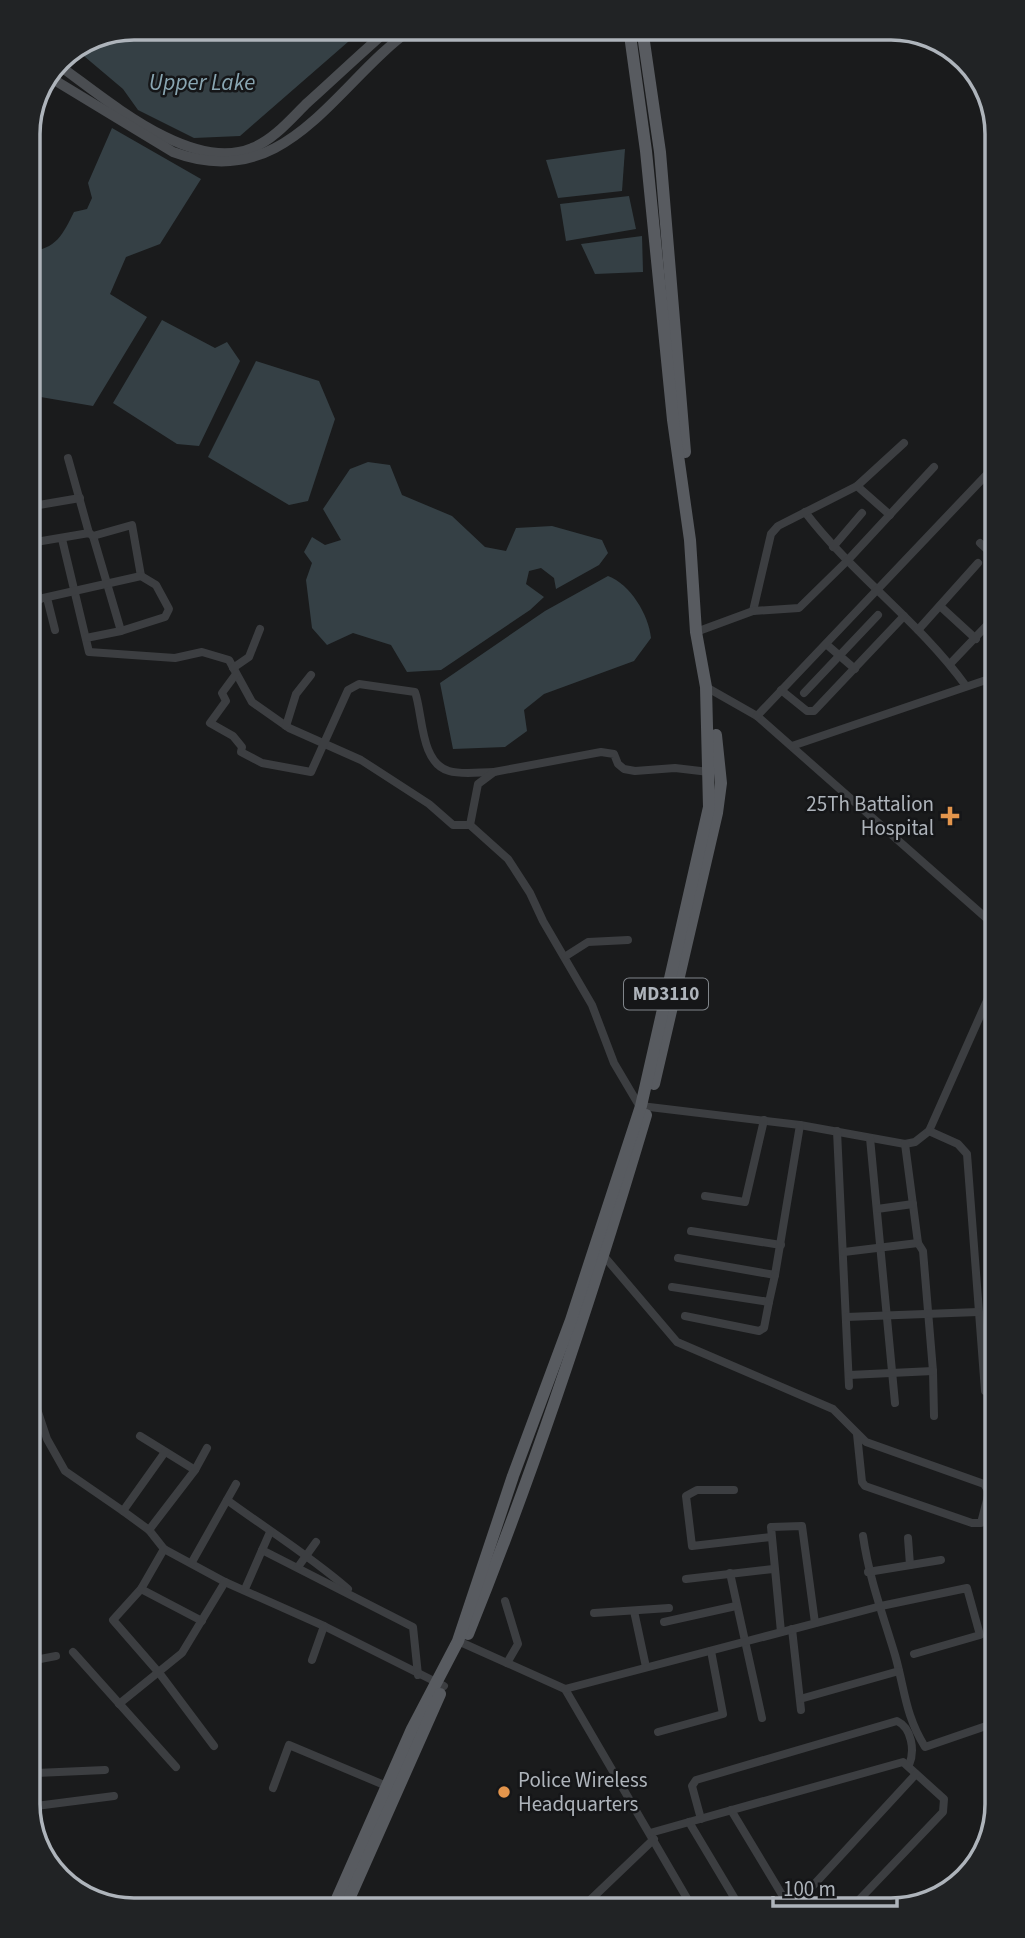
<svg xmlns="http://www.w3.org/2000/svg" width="1025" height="1938" viewBox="0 0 1025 1938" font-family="'Source Sans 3',sans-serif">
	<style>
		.water { fill: #354045 }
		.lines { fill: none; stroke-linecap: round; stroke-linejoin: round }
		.minor { stroke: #3c3e41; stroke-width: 8 }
		.secondary { stroke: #4a4d51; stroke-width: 10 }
		.primary { stroke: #585b60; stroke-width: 12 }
		.poi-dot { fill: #e3954c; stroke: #151618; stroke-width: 2.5 }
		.labels { text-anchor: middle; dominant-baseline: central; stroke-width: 5; stroke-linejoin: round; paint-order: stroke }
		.shield { fill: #151618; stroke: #80858a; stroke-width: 2 }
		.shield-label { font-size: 19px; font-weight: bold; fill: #aeb4bb }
		.poi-label { font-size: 21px; fill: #aeb4bb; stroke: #151618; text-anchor: end }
		.water-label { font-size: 23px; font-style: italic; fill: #89a6b2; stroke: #151618 }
		.rim { fill: none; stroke: #aeb4bb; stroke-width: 3.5 }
	</style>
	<rect width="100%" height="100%" fill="#1a1b1c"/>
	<g class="water">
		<polygon points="135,28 364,28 240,136 194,138 138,110 123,89 78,51"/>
		<path d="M112 128 201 179 160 244 126 257 110 294 147 317 93 406 29 395V251C56 250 63 234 74 212L87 209 92 198 88 183Z"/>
		<polygon points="625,149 622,191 558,198 546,160"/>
		<polygon points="629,196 636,229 566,241 560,204"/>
		<polygon points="642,236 643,272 595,274 581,244"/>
		<polygon points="162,320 215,348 227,342 240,361 199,446 177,444 113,403"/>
		<polygon points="256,361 319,381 335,419 308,501 289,505 208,457"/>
		<polygon points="368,462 390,465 402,495 452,516 485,547 506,551 516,528 552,526 602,540 608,553 599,565 556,589 554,578 541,568 529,571 526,584 544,597 530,610 441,670 407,672 391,645 353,633 327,645 312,628 306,580 312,563 304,552 312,537 325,545 341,540 323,509 350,469"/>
		<path d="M608 576C630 584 649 615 651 638L634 661 544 694 524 710 527 731 505 747 453 749 440 683 545 611Z"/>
	</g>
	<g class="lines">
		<g class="minor">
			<polyline points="68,458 89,533"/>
			<polyline points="30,480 39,505 80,498"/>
			<polyline points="857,486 890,515"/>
			<path d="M805 512C853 575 919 621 966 686"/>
			<polyline points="93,536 121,631"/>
			<polyline points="62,539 89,652 175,658 202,652 229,660 252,702 289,728 361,760 429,804 453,825 470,825 508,859 530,893 543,921 592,1005 614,1063 640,1107"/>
			<polyline points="30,543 89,533 93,536 132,525 141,576"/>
			<polyline points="980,543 991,553"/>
			<polyline points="833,547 862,513"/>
			<polyline points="30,560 39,600"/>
			<polyline points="47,598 55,630"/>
			<polyline points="30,601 141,576 156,585 169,609 165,617 121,631 86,638"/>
			<polyline points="940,606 976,639"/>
			<polyline points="753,611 771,534 778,526 857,486 904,443"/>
			<polyline points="918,630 978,563"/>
			<polyline points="696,632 753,611 799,608 847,561 934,467"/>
			<polyline points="826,644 855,669"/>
			<polyline points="950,664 991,621"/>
			<polyline points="233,668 249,657 260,629"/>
			<path d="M236 674 222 693 226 701 210 723 233 736 242 747 241 752 262 763 311 772 348 690 359 684 415 692C423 714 420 763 449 771 462 775 480 772 494 772"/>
			<polyline points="706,687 757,716 993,924"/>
			<polyline points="781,690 807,711 814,711 904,616"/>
			<polyline points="804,693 878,615"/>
			<polyline points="757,716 991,470"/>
			<polyline points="286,726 296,694 311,675"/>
			<polyline points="792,746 992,678"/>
			<polyline points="470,825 478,784 494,772 601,752 614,754 618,764 624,769 635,771 675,768 709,772"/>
			<polyline points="566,956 588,942 628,940"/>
			<polyline points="641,1106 800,1125 905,1144 915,1142 929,1131 993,987"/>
			<polyline points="837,1131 849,1386"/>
			<polyline points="929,1131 958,1144 967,1154 985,1391"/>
			<polyline points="870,1138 895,1403"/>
			<polyline points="905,1144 918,1243 923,1251 933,1371 934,1416"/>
			<polyline points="705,1196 745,1202 764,1120"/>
			<polyline points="877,1209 913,1204"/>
			<polyline points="691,1231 781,1245"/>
			<polyline points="844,1252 918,1243"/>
			<polyline points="603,1255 677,1342 833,1409 866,1442 984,1484 989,1492 981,1523 972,1523 865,1486 862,1482 857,1434"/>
			<polyline points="678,1258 775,1275 800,1125"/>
			<polyline points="672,1287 769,1302 775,1275"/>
			<polyline points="685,1316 759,1331 764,1328 769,1302"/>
			<polyline points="846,1317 978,1312"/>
			<polyline points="849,1375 933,1371"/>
			<polyline points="34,1400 47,1439 65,1471 123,1511"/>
			<polyline points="140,1436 195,1470"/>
			<polyline points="165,1452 123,1511 149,1530 164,1549 225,1582 324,1626 444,1686"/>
			<polyline points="734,1490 697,1490 686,1496 692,1546 771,1537"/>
			<path d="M227 1500C268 1530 310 1556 348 1589"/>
			<polyline points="149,1530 195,1470 207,1448"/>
			<path d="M863 1536C869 1578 883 1615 895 1655 905 1690 905 1715 925 1747L989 1725"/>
			<polyline points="908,1538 910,1565"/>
			<polyline points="164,1549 141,1589 113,1620 160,1674 214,1746"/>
			<polyline points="262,1550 413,1627 418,1675"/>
			<polyline points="192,1562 236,1484"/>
			<polyline points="298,1567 316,1542"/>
			<polyline points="868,1572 941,1560"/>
			<polyline points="730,1573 762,1718"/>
			<polyline points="686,1579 773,1569"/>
			<polyline points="141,1589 202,1621"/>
			<polyline points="245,1589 270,1532"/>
			<polyline points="505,1601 518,1644 507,1663"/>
			<polyline points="634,1611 646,1667"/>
			<polyline points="594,1613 669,1608"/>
			<polyline points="664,1622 736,1606"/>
			<polyline points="792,1629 801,1710"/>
			<polyline points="781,1632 771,1527 802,1526 815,1623"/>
			<polyline points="458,1641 565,1689 688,1900 684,1904"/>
			<polyline points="73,1652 176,1767"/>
			<polyline points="35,1660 56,1656"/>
			<polyline points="312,1660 324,1626"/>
			<polyline points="565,1689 881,1606 967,1588 980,1635 914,1654"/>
			<polyline points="800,1699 899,1671"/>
			<polyline points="119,1704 182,1653 225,1582"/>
			<polyline points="658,1732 723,1714 711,1651"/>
			<polyline points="36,1773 105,1770"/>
			<polyline points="273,1788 289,1745 389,1787"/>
			<polyline points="36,1806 114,1796"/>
			<polyline points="731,1810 787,1903"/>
			<path d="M701 1819 692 1786 696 1780 897 1721C912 1728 915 1751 909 1765"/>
			<polyline points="689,1822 738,1904"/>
			<polyline points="650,1833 903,1762 944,1799 943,1812 857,1902"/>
			<polyline points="797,1903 916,1774"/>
			<polyline points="585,1905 654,1839"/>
		</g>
		<g class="secondary">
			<path d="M57 64C104 97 190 174 252 148 273 140 290 120 306 104 334 79 361 53 390 28"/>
			<path d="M51 78 173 152C288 195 335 82 413 28"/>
		</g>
		<g class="primary">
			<polyline points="642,28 660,152 685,452"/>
			<polyline points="654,1084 717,813 721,783 716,735"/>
			<path d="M468 1634C537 1464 594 1290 646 1115"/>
			<polyline points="333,1908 412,1729 458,1641 513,1476 571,1320 641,1106 709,807 706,687 696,632 690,540 673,420 646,151 629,28"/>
			<polyline points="345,1908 440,1694"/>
		</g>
	</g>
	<g class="poi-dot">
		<path d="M946.5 805.5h7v7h7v7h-7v7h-7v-7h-7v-7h7z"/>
		<circle cx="504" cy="1792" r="7"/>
	</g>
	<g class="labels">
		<rect class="shield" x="624" y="978.5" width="84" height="31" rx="5"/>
		<g class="shield-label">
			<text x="666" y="994">MD3110</text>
		</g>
		<g class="poi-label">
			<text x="934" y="804">25Th Battalion<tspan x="934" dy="24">Hospital</tspan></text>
			<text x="518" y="1780" text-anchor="start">Police Wireless<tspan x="518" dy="24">Headquarters</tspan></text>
		</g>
		<g class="water-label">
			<text x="202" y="82">Upper Lake</text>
		</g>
	</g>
	<path d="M0 0H1025V1938H0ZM134 40H891A94 94 0 0 1 985 134V1804A94 94 0 0 1 891 1898H134A94 94 0 0 1 40 1804V134A94 94 0 0 1 134 40Z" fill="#212325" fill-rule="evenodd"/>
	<path class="rim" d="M134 40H891A94 94 0 0 1 985 134V1804A94 94 0 0 1 891 1898H134A94 94 0 0 1 40 1804V134A94 94 0 0 1 134 40Z"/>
	<path d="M773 1896v10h124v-10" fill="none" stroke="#aeb4bb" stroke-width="3.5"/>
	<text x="783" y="1896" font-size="21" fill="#aeb4bb" stroke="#151618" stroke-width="5" paint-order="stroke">100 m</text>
</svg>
